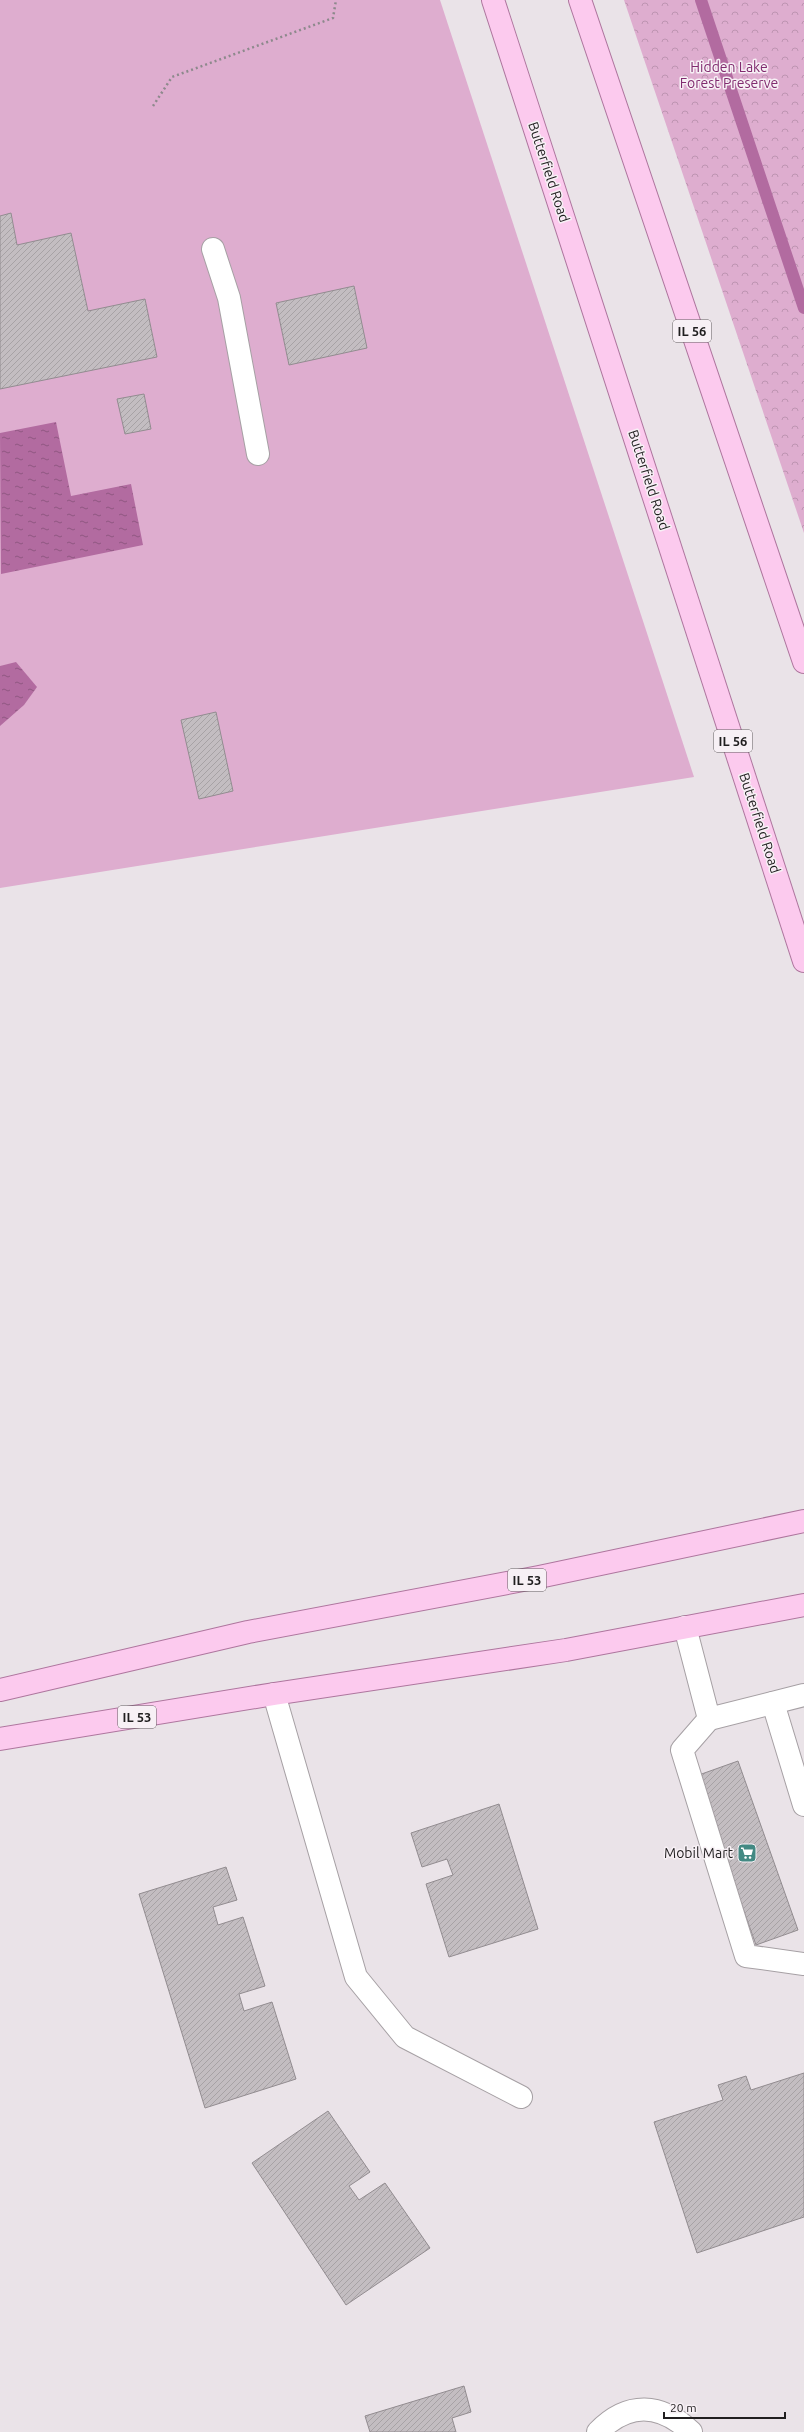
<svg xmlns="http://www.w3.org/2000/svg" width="804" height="2432" viewBox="0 0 804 2432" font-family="Ubuntu,sans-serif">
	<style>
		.grass { fill: #deadcf }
		.forest { fill: url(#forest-crowns) }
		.water { fill: url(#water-ripples) }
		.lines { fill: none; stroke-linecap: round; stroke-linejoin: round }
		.stream { stroke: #b26ba0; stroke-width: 12 }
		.building { fill: url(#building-hatch); stroke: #928c90 }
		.minor-casing { stroke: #a6a0a4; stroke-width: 24 }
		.major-casing { stroke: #ae769e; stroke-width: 24 }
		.path { stroke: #8d898c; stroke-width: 2.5; stroke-dasharray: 2 3; stroke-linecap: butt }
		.minor { stroke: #fff; stroke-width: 22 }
		.major { stroke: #fccaee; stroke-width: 22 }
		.labels { text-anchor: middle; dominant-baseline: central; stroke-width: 3; stroke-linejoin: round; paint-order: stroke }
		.shield { fill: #f7f0f5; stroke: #605d5f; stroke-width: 1 }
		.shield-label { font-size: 13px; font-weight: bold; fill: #201e1f }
		.park-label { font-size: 14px; fill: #812b6f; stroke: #f7f0f5 }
		.street-label { font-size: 14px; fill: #201e1f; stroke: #f7f0f5 }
		.poi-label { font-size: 14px; fill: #201e1f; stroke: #f7f0f5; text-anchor: end }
	</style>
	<defs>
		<pattern id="forest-crowns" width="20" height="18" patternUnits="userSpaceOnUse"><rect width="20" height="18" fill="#deadcf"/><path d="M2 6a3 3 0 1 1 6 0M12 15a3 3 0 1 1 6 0" fill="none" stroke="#be94b1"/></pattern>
		<pattern id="water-ripples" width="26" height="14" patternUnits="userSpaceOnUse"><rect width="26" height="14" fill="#b26ba0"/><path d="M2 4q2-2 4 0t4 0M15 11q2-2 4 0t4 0" fill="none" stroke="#905782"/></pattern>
		<pattern id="building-hatch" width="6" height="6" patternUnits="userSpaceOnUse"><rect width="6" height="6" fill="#c3bdc1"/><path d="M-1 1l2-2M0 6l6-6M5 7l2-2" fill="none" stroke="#a7a2a5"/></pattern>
	</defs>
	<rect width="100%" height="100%" fill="#eae3e8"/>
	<polygon class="grass" points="0,0 440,0 694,777 0,888"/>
	<polygon class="forest" points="624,0 804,0 804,533"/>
	<g class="water">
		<polygon points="56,422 71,496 131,484 143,545 1,574 0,433"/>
		<polygon points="16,662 37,687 24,705 0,726 0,666"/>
	</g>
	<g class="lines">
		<polyline class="stream" points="701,0 804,308"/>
	</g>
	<g class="building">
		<polygon points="11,213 17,245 71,233 88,311 145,299 157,357 0,389 0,216"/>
		<polygon points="354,286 367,348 289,365 276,303"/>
		<polygon points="144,394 151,429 125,434 117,399"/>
		<polygon points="216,712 233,791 199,799 181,720"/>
		<polygon points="738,1761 798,1930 756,1945 696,1776"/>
		<polygon points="499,1804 538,1929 449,1957 426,1884 453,1875 447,1859 422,1867 411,1833"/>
		<polygon points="226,1867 237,1900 213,1907 218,1925 243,1917 265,1986 239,1994 244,2011 272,2002 296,2079 205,2108 139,1894"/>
		<polygon points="804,2073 804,2217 697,2253 654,2122 723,2100 718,2085 746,2076 751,2090"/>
		<polygon points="328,2111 370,2172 349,2186 359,2200 385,2183 430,2248 346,2305 252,2163"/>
		<polygon points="464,2386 471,2412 452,2418 456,2432 370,2432 365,2416"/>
	</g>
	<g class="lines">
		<defs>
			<g id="minor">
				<polyline points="213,249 229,298 258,454"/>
				<polyline points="685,1627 709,1719 804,1695"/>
				<polyline points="274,1694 356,1977 405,2037 521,2097"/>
				<polyline points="773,1703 804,1805"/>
				<polyline points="709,1719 682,1750 746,1956 804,1964"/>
				<path d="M598 2432C628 2401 661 2403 691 2432"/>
			</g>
			<g id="major">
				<polyline points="493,0 804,961"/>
				<polyline points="580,0 804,662"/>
				<polyline points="0,1690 248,1632 539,1577 804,1521"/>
				<polyline points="0,1739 274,1694 566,1650 804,1605"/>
			</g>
		</defs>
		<use href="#minor" class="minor-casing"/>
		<use href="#major" class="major-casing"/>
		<polyline class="path" points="153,106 172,77 333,18 336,0"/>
		<use href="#minor" class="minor"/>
		<use href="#major" class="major"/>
	</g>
	<defs>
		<symbol id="supermarket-square" viewBox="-11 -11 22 22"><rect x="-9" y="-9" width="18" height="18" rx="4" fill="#438983" stroke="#f7f0f5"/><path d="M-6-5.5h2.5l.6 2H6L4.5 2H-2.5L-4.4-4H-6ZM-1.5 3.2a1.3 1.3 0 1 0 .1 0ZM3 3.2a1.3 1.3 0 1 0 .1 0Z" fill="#fff"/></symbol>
	</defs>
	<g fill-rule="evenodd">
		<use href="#supermarket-square" x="736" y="1842" width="22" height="22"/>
	</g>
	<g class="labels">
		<g class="shield">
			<rect x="673" y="320" width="38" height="22" rx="3"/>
			<rect x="714" y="730" width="38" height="22" rx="3"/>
			<rect x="508" y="1569" width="38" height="22" rx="3"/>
			<rect x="118" y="1706" width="38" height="22" rx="3"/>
		</g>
		<g class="shield-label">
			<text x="692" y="331">IL 56</text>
			<text x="733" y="741">IL 56</text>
			<text x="527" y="1580">IL 53</text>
			<text x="137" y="1717">IL 53</text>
		</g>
		<g class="park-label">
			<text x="729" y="67">Hidden Lake<tspan x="729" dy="16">Forest Preserve</tspan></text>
		</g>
		<g class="street-label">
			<text transform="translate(549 172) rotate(72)">Butterfield Road</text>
			<text transform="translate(649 480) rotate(72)">Butterfield Road</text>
			<text transform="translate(760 823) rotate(72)">Butterfield Road</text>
		</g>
		<g class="poi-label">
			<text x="733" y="1853">Mobil Mart</text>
		</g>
	</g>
	<path d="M664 2412v6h121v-6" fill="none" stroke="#201e1f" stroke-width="2"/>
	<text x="670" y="2412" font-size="12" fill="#201e1f" stroke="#f7f0f5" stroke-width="3" paint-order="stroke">20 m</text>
</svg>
